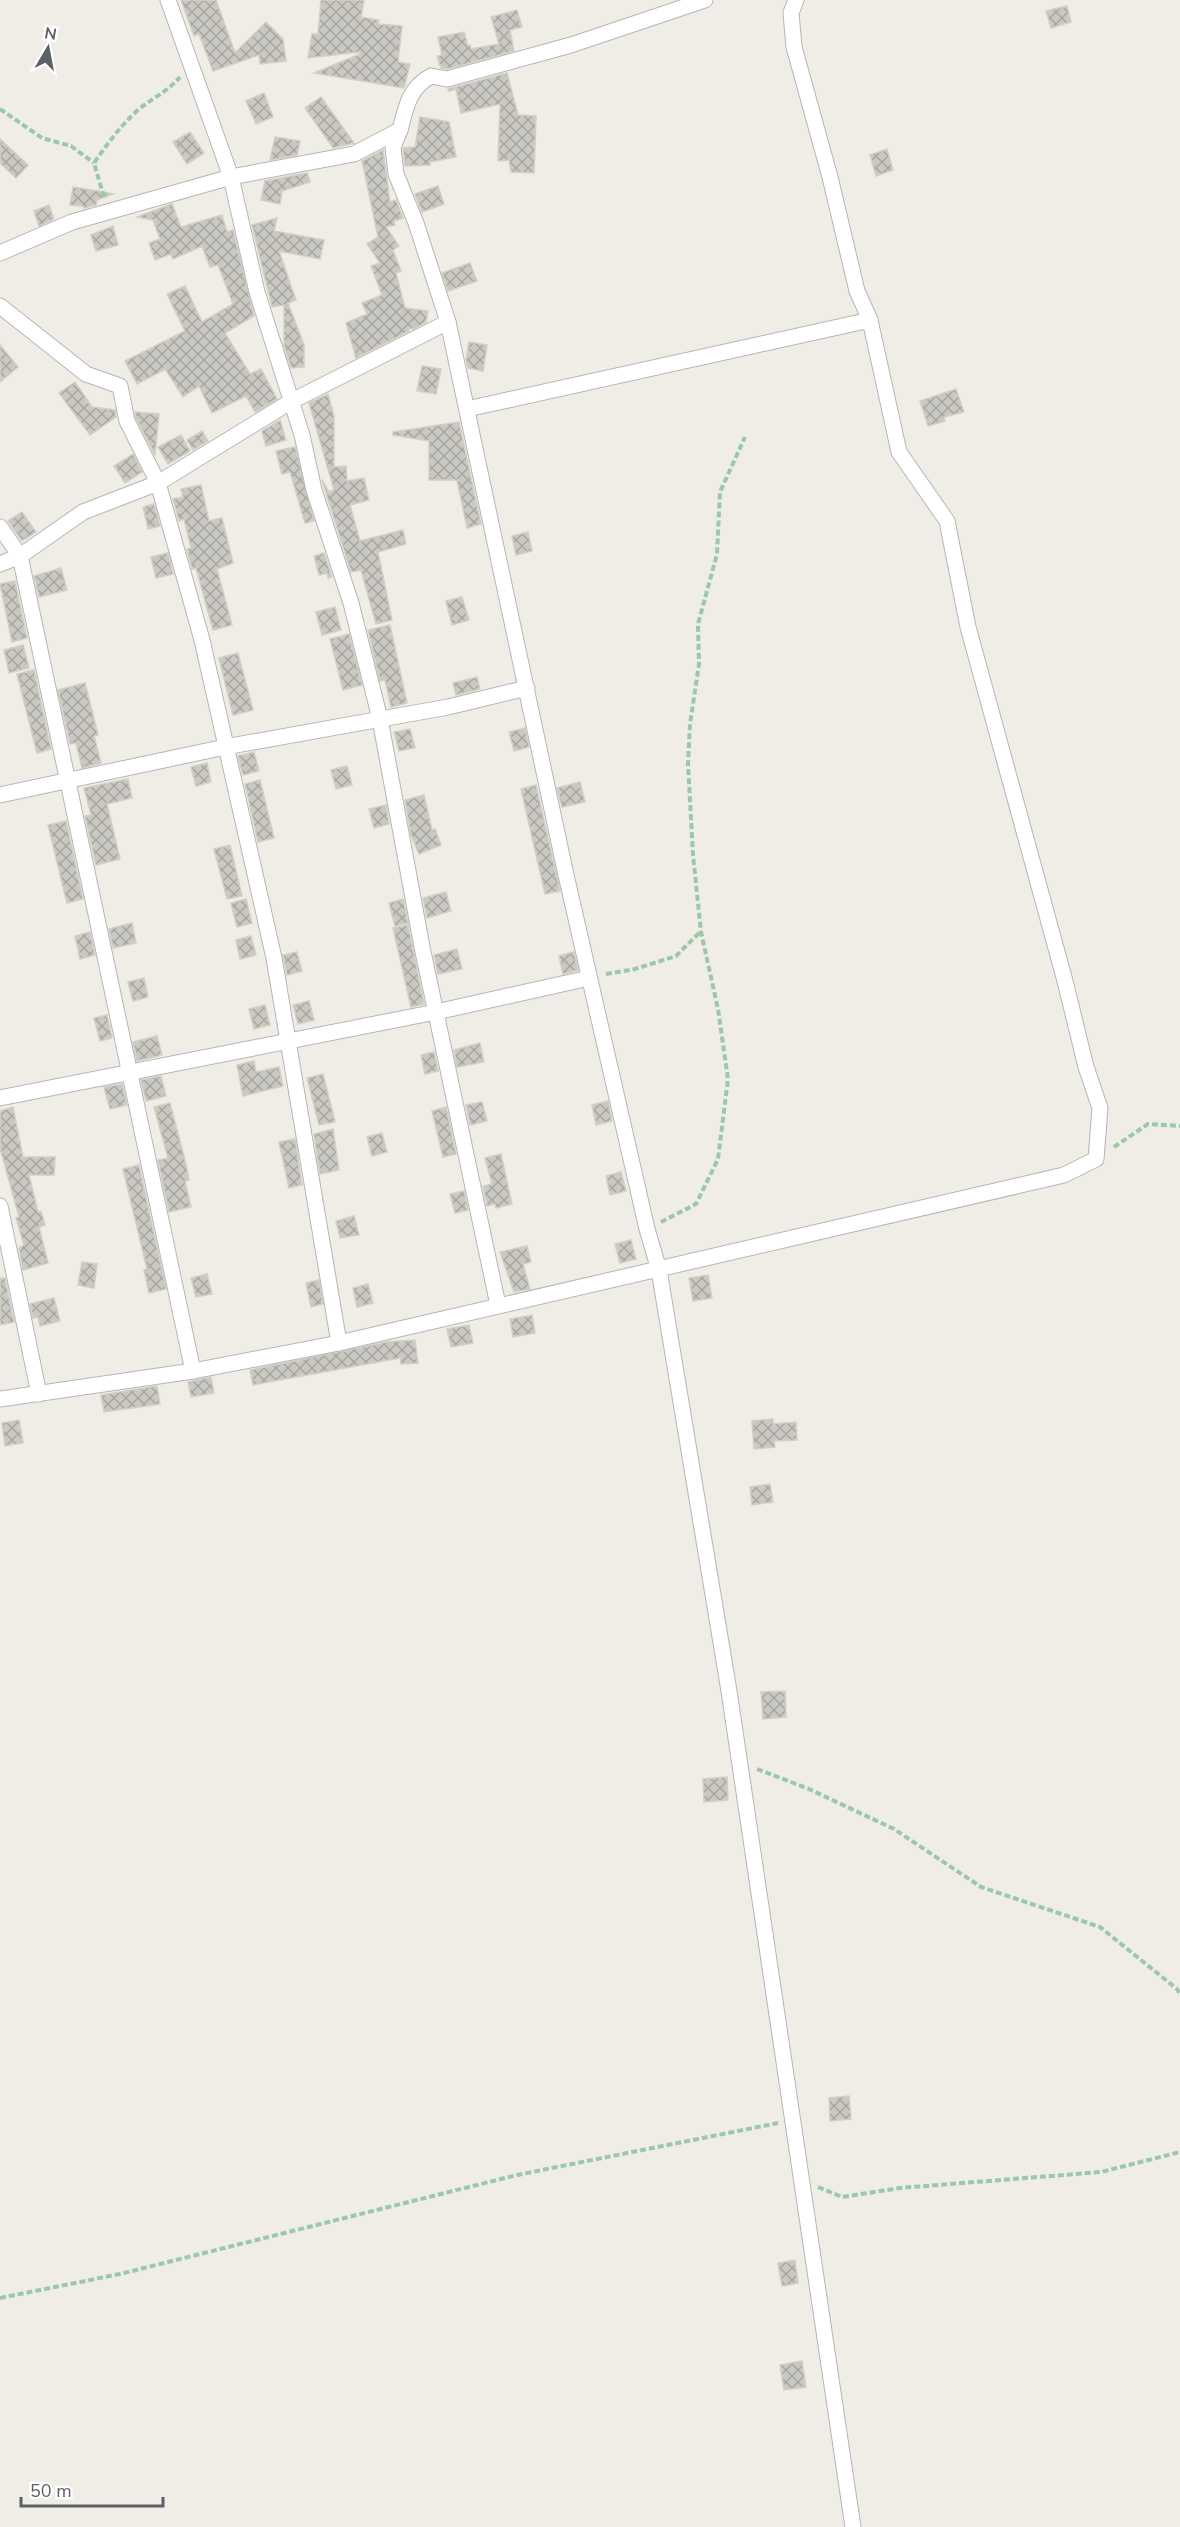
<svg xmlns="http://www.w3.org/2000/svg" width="1180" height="2527" viewBox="0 0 1180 2527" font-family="'Nunito Sans',sans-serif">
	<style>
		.building { fill: url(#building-cross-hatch); stroke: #d4cfc3; stroke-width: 1.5 }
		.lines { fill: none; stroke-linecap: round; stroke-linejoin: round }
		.minor-casing { stroke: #b3b6ba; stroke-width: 17 }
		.path { stroke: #9bc8a8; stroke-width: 4; stroke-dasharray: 6 3; stroke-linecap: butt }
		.minor { stroke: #fff; stroke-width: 15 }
	</style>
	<defs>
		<pattern id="building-cross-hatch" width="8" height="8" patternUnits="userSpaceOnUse" patternTransform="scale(1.5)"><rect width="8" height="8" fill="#cac8c2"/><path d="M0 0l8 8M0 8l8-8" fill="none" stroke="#a7a6a1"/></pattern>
	</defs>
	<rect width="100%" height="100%" fill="#efede5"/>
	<g class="building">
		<polygon points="181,0 216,0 235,53 266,22 283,39 286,61 260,64 259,55 213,71 199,34 194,36"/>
		<polygon points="321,0 364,0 361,17 379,20 378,24 402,26 398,62 410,64 404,88 314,73 360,54 359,52 308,58 312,34 318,34"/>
		<polygon points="1067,6 1071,22 1051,28 1046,11"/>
		<polygon points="517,10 522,27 510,30 514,51 447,69 441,68 437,56 442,55 438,37 464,32 468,46 470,45 471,49 499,44 491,17"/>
		<polygon points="507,73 518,115 536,116 534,173 511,172 509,160 498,161 500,104 461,113 456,89 449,91 448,89"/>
		<polygon points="264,93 273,117 256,124 246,101"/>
		<polygon points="321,97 354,143 333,148 305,108"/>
		<polygon points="420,117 449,122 456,157 430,162 430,165 405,166 403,148 415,147"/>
		<polygon points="190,132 204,153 187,164 173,142"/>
		<polygon points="275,137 300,141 297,155 270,160"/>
		<polygon points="0,139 28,165 16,178 0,163"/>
		<polygon points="887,149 893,170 876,176 870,155"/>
		<polygon points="383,150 390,202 396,200 403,218 394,221 395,225 386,227 399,246 393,250 401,271 396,273 405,308 428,311 426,322 414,329 409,328 409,331 356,358 346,323 367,314 362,303 382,295 371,266 380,263 367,244 378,237 362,161"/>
		<polygon points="307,173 310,182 282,191 280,204 261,200 265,181"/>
		<polygon points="438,186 444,204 422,212 415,194"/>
		<polygon points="73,187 98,191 113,194 97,200 96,205 84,208 83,206 70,205"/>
		<polygon points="172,204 181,227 222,215 227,232 233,230 254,316 225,333 250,374 261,369 277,399 255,412 246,396 212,413 199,386 183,397 164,367 164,370 137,384 125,361 185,331 167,294 185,286 202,322 233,304 218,265 210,267 202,246 173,259 171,254 155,260 149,243 160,239 153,220 137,217"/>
		<polygon points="49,205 54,219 39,226 34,211"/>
		<polygon points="277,218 274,231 324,240 320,259 279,251 296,300 288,303 304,345 304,367 291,368 284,346 284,305 272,307 252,225"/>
		<polygon points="113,226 118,245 96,251 91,235"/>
		<polygon points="470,263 477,281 448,291 442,273"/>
		<polygon points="469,342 487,345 483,371 468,368 466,359"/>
		<polygon points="0,345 18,367 0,382"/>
		<polygon points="422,366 441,369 436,394 417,391"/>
		<polygon points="75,382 92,407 115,410 116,417 90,435 59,393"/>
		<polygon points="956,389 964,412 944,417 945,421 928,426 920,401"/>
		<polygon points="328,394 334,416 334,467 346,466 347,481 364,478 369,500 350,505 360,541 403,530 406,544 378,552 392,620 376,624 361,570 351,572 322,480 329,492 334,490 309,403"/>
		<polygon points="135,412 159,414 155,455 136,418"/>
		<polygon points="280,420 286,440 266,446 262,431"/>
		<polygon points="459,422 481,524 467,528 457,480 429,480 429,441 393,435 393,432"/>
		<polygon points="202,431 208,441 193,450 187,440"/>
		<polygon points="181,435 190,451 168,464 158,447"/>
		<polygon points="295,447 314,521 305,523 290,472 282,474 276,451"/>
		<polygon points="133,454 142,472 125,483 114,466"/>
		<polygon points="201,485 209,521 222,518 233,563 217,569 232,625 213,630 196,568 192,569 187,549 191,548 184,519 179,521 173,499 183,497 181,489"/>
		<polygon points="154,504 160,526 148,529 143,507"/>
		<polygon points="22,512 36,532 22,541 8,521"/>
		<polygon points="528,532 532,551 516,555 512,536"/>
		<polygon points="168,553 173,574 156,578 151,557"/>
		<polygon points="324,553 332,577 328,578 327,573 319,575 314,556"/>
		<polygon points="61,568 67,590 39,597 34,576"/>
		<polygon points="15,581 27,638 12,642 0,584"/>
		<polygon points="462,597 469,620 452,625 446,601"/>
		<polygon points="335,607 341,630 322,635 316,612"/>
		<polygon points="390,625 407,703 391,707 385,680 380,681 368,630"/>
		<polygon points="349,634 362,685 343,690 330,639"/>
		<polygon points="23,645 29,668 9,673 4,650"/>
		<polygon points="238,653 253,710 233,715 219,658"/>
		<polygon points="34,670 51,749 37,753 17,674"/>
		<polygon points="477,677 480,689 456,695 453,683"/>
		<polygon points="85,683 98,735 94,736 101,763 82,768 76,743 70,744 58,690"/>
		<polygon points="525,728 529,747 514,751 509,732"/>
		<polygon points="410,729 415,748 399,751 394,732"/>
		<polygon points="254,752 259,771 243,775 238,756"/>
		<polygon points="207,763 211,782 196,786 191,767"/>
		<polygon points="347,766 352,785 336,789 331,770"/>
		<polygon points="128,779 132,798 107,804 120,859 96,865 85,816 91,815 84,788"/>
		<polygon points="260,780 274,838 258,842 245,784"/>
		<polygon points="580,782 585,802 562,807 557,788"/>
		<polygon points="536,785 560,891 545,894 521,789"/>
		<polygon points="424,795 432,830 435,829 441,845 419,854 411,835 405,800"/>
		<polygon points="386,805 389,824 374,828 369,809"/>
		<polygon points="66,821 83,899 67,903 48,825"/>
		<polygon points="230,845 242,896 227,899 214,849"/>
		<polygon points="446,892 451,911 427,918 423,898"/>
		<polygon points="246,899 252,923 237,927 231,903"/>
		<polygon points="403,899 408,923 395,926 389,903"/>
		<polygon points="132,923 136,943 113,948 109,929"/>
		<polygon points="408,925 424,1004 411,1007 393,928"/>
		<polygon points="90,932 95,955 80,959 75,936"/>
		<polygon points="251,936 256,955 240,959 236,940"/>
		<polygon points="457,949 462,969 438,974 434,955"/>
		<polygon points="297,952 302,971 287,975 283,955"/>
		<polygon points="574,952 578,970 563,974 559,956"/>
		<polygon points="144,978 148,997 133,1001 128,982"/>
		<polygon points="309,1001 314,1020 298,1024 293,1005"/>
		<polygon points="265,1005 270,1025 254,1029 249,1009"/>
		<polygon points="107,1015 112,1038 100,1041 94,1018"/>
		<polygon points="157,1036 162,1055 137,1061 133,1042"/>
		<polygon points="480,1043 484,1062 457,1067 454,1050"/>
		<polygon points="434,1052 438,1071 425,1074 421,1055"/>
		<polygon points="254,1061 256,1072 279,1067 283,1086 243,1096 237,1065"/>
		<polygon points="323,1074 335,1122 319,1125 307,1078"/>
		<polygon points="161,1076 166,1096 146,1101 141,1080"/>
		<polygon points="122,1084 127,1105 110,1109 104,1087"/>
		<polygon points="608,1101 612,1121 596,1125 592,1105"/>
		<polygon points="482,1102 487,1121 470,1125 466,1105"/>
		<polygon points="170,1103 186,1164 189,1180 185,1181 191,1207 169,1212 158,1160 168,1158 154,1107"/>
		<polygon points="13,1107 23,1157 55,1157 54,1175 29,1175 38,1212 41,1211 45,1225 39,1227 48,1263 23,1270 19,1248 24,1245 16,1218 19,1217 0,1148 0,1111"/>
		<polygon points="446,1107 456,1154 443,1157 432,1111"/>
		<polygon points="333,1129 339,1170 320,1174 314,1134"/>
		<polygon points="382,1133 387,1152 372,1156 367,1137"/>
		<polygon points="295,1139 302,1185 289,1188 279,1142"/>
		<polygon points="501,1154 512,1204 496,1208 495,1204 487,1206 483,1186 492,1184 485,1158"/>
		<polygon points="139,1165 166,1289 149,1293 144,1270 147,1269 123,1169"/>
		<polygon points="621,1172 626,1191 610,1195 606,1176"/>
		<polygon points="464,1191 468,1210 455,1213 450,1194"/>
		<polygon points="354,1216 359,1235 340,1238 336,1221"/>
		<polygon points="631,1240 636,1259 620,1263 615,1244"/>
		<polygon points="527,1246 531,1262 523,1264 530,1289 514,1292 500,1252"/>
		<polygon points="82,1262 97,1264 94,1288 78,1285"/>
		<polygon points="207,1274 212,1294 196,1297 191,1278"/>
		<polygon points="708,1275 712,1298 693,1301 689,1278"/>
		<polygon points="0,1278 5,1278 14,1322 0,1325"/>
		<polygon points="319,1280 323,1304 311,1307 306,1283"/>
		<polygon points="368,1284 373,1303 357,1307 353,1288"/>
		<polygon points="54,1298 60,1321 40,1326 38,1317 33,1318 30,1304"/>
		<polygon points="532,1315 535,1333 513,1337 510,1319"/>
		<polygon points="469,1325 473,1343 451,1347 447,1329"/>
		<polygon points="415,1340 418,1363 401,1364 400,1358 253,1385 250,1370 386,1342"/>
		<polygon points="211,1377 214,1393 191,1397 188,1382"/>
		<polygon points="157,1386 160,1404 104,1412 101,1395"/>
		<polygon points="773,1419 773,1424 796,1422 797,1440 774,1441 775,1447 754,1449 752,1421"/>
		<polygon points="19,1420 23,1443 5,1446 2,1423"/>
		<polygon points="770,1484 773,1502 752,1505 750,1487"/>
		<polygon points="785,1691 786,1717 763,1719 761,1692"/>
		<polygon points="727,1777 728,1800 704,1802 703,1779"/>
		<polygon points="849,2096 851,2119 830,2121 829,2098"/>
		<polygon points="795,2260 798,2283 782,2286 778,2263"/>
		<polygon points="802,2361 806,2387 784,2390 780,2365"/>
	</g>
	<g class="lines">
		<defs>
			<g id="minor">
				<polyline points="168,0 231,177 257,292 302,435 314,490 351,603 380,719 422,947 498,1305"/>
				<polyline points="400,130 393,147 396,174 416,223 448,322 566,875 647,1229 659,1270 729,1691 853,2527"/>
				<path d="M0 253 72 222 231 177 354 154 400 130C406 107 409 88 431 76L447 79 571 45 705 0"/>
				<polyline points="0,306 86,374 120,386 127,421 158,483 202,640 274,958 339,1343"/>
				<polyline points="467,409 870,320"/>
				<polyline points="0,527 20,556 193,1371"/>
				<polyline points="0,564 20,556 83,512 158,483 290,402 448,322"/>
				<polyline points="0,795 225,747 448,707 527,688"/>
				<polyline points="0,1098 436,1012 589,978"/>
				<polyline points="0,1206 39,1394"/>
				<polyline points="0,1399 193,1371 339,1343 1064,1175 1096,1159 1100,1108 1086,1067 1065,981 968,627 947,521 899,452 870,320 857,291 830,177 794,47 791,13 796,0"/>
			</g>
		</defs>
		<use href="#minor" class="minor-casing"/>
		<g class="path">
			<polyline points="0,109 42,138 71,146 94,163"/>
			<path d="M104 197 94 163C108 143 121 125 139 109 153 98 168 91 180 77"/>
			<polyline points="606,974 635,969 676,956 700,932"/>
			<polyline points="1114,1147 1148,1124 1180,1126"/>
			<polyline points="661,1222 696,1204 718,1159 728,1079 718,1009 701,932 693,855 688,764 690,724 699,664 698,624 717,554 720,492 745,437"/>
			<polyline points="757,1769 809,1789 894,1829 981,1887 1100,1927 1177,1989 1180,1994"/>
			<polyline points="818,2187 842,2197 900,2188 1101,2172 1180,2152"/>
			<polyline points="0,2298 120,2274 517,2175 778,2123"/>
		</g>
		<use href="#minor" class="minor"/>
	</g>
	<g transform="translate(48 48) rotate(10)" stroke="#ffffff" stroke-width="4.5" paint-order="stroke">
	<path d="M0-4.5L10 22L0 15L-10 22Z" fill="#5d6166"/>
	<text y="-9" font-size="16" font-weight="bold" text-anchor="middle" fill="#5d6166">N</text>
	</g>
	<path d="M21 2497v9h142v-9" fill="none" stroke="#5d6166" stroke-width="3"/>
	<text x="30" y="2497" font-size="18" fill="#5d6166" stroke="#ffffff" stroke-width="4.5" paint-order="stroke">50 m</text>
</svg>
